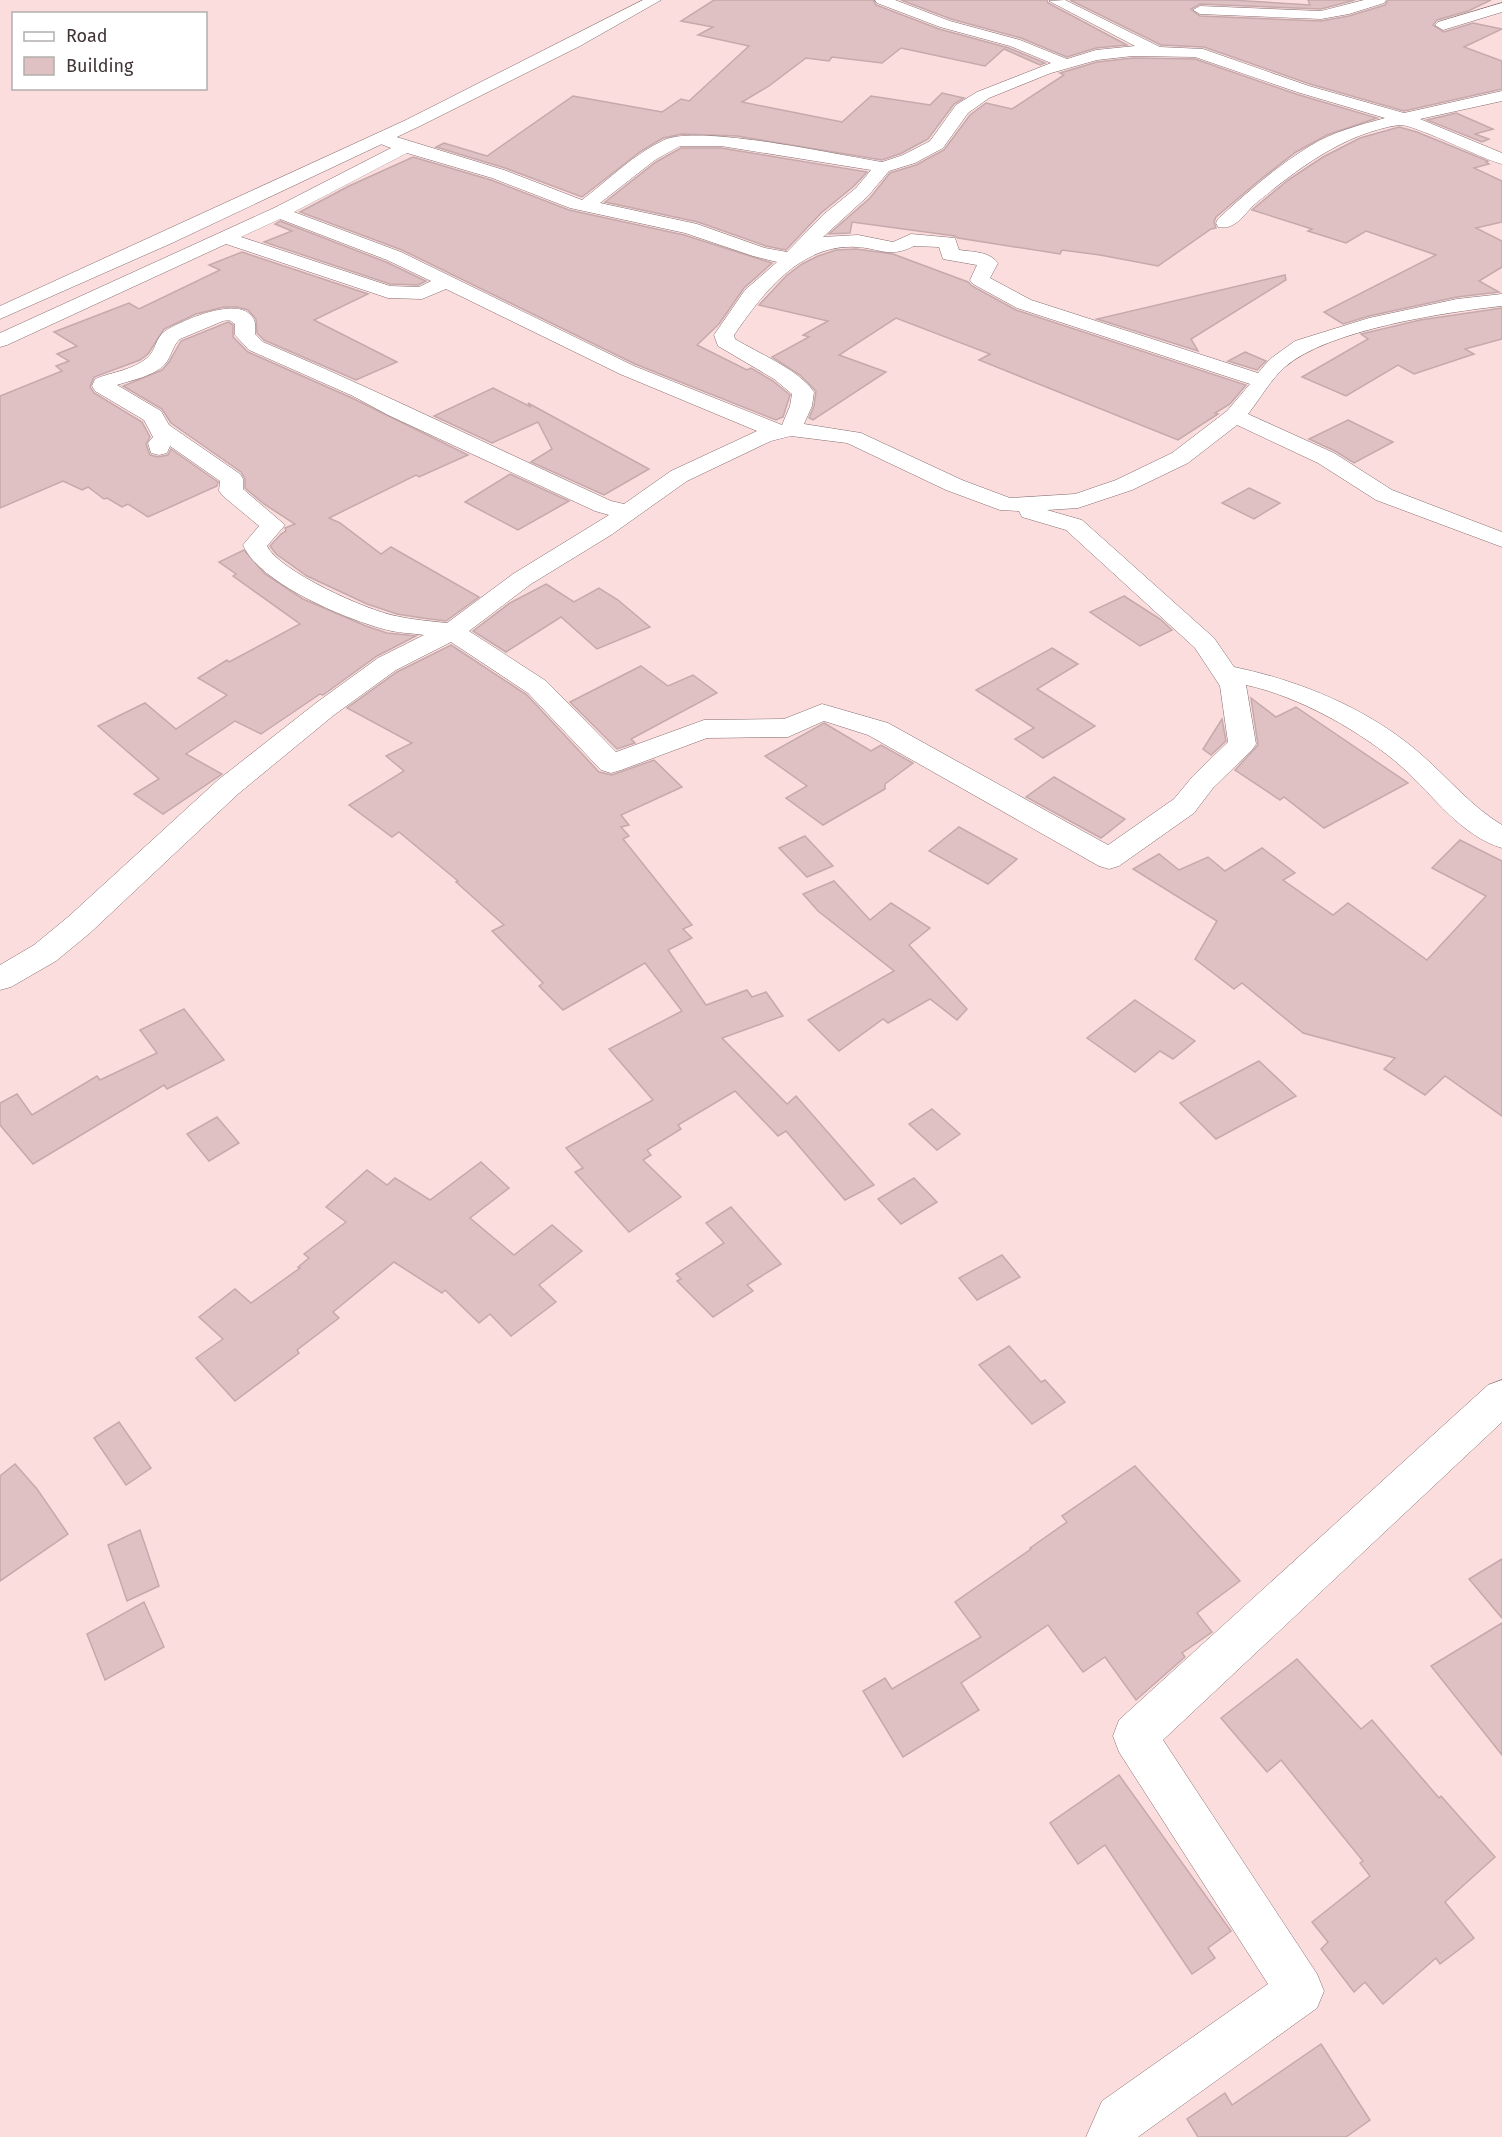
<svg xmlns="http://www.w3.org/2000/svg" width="1502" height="2137" viewBox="0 0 1502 2137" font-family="'Fira Sans',sans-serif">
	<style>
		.building { fill: #dfc1c3; stroke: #c5a9ab; stroke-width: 1.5 }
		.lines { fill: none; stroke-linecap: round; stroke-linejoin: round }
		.street-casing { stroke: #866c6e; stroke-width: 1 }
		.highway-casing { stroke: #866c6e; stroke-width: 1 }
		.street { fill: #fff; fill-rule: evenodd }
		.highway { fill: #fff; fill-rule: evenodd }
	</style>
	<rect width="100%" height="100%" fill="#fbddde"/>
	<g class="building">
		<polygon points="714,0 873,0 876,5 939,29 1009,48 1045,63 1040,65 1004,49 985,66 901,48 882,63 832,57 829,61 806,58 769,86 742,102 842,122 871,96 930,105 942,93 964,98 954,104 928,139 902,153 882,160 737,136 682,134 663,138 641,151 582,197 505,168 436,147 444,143 487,156 573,96 662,112 681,99 689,101 749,46 698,35 713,27 681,21"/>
		<polygon points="901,0 1047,0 1048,3 1127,45 1096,48 1067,57 1021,38 951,19"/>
		<polygon points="1070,0 1231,0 1310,5 1308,0 1355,0 1321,9 1200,4 1191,9 1200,16 1321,21 1349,16 1385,5 1388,0 1491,0 1468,11 1437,20 1433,25 1444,32 1473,23 1502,29 1464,47 1502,61 1502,89 1404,111 1310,84 1204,47 1161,45"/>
		<polygon points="1133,58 1195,59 1296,94 1377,118 1327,135 1296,152 1261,179 1216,217 1214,222 1216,228 1211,229 1158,266 1100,255 1062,250 1060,254 958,238 955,236 852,222 850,233 829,234 870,198 890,173 916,165 944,150 970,115 986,103 1012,109 1064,75 1060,73 1097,62"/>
		<polygon points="1456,113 1493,129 1475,134 1489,139 1482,142 1427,120"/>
		<polygon points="1399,127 1417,132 1488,161 1486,162 1489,164 1474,168 1502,181 1502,222 1476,228 1502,241 1502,267 1479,281 1499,292 1457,297 1369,316 1343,324 1324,312 1436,255 1366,231 1346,243 1308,231 1312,229 1252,210 1288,180 1323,157 1360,138"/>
		<polygon points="681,148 721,148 867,172 854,186 821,213 786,250 766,246 698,222 605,202 656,162"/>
		<polygon points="413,157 491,180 569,210 684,235 772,263 744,288 719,324 697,345 747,370 751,368 773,381 790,395 783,417 776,420 635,364 402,250 300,212 349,186"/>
		<polygon points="280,221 386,262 426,281 418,285 390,284 264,242 292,231 275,224"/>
		<polygon points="856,249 893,254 968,282 972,286 1016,310 1246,385 1230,404 1215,413 1218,414 1178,440 979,360 990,354 896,318 839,355 886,372 813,420 809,418 814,406 816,391 800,375 772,357 809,337 803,335 828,321 759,305 786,276 802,264 818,256 836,250"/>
		<polygon points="242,252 368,294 314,320 397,362 356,380 264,340 257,333 256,319 248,310 237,307 224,307 196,314 164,329 148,354 140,360 94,377 90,387 94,393 142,422 150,437 146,444 150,455 158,457 168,455 171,449 218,482 217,486 148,517 128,504 122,507 107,498 104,499 88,487 82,490 63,481 0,508 0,396 62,371 56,366 69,361 57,354 77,346 54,332 129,303 139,309 220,270 209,265"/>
		<polygon points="1285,275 1286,280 1191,339 1198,351 1097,319"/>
		<polygon points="1502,308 1502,339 1465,349 1474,354 1414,374 1398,365 1346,396 1302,377 1368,339 1361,334 1420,320"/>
		<polygon points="228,322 233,325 233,337 248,352 352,398 468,455 419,477 416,475 329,518 340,523 381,554 391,547 479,597 446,621 422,618 397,614 367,604 307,576 276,554 270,546 281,534 286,531 285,528 295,524 264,504 245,488 245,479 241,472 171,423 162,409 123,386 162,370 169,362 181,341"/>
		<polygon points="1245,352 1266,361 1257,370 1228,361"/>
		<polygon points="493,388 531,407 528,403 649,469 604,495 531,462 552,449 538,422 492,443 434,416"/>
		<polygon points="1348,420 1393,442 1354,463 1335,451 1309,439"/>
		<polygon points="510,474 569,501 518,530 465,502"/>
		<polygon points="1249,488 1280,503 1254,519 1222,503"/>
		<polygon points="244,550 265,574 303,599 366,626 387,633 416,636 377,656 323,695 320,694 261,734 235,721 186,754 222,774 163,814 134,794 159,779 98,726 145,703 176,729 227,695 198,678 227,660 229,662 300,624 233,576 236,574 219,562"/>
		<polygon points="546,584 574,602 599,588 618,600 650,627 597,649 561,617 506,652 473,631 510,603"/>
		<polygon points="1124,596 1160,619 1172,630 1140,646 1090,612"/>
		<polygon points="451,645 527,695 599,772 612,775 654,760 682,787 621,815 629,825 621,827 629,836 623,839 692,925 683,929 692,938 668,950 706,1005 747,990 752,997 766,992 783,1016 722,1038 787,1104 796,1096 874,1185 845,1200 786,1131 778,1136 735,1091 678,1125 681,1129 647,1150 651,1155 643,1160 681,1197 629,1232 575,1172 583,1168 566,1148 653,1100 609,1049 682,1011 645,963 563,1010 539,986 543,983 492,931 504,925 456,882 458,881 399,832 392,837 349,805 404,771 386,756 412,743 347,708 397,672"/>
		<polygon points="1052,648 1078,664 1037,689 1095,726 1043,758 1015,739 1034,728 976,690"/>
		<polygon points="641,666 668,686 693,675 717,693 631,739 635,743 617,749 570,702"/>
		<polygon points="1251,698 1276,717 1296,707 1408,783 1324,828 1284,797 1280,800 1235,770 1258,745"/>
		<polygon points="1222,719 1226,741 1211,755 1203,749"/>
		<polygon points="824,723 871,751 881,745 913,763 885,784 885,789 823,825 786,798 807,786 765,756"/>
		<polygon points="1054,777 1125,819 1101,838 1026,797"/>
		<polygon points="959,827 1017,859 988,884 929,851"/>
		<polygon points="805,836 833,866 807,877 779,848"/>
		<polygon points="1460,840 1502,861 1502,1116 1445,1076 1425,1095 1384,1069 1395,1058 1303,1033 1242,983 1234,989 1195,959 1217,921 1133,869 1159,854 1179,870 1208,857 1225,871 1262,848 1295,873 1283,880 1333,915 1348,903 1427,960 1486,896 1432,868"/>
		<polygon points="834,881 870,920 891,903 930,928 909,945 967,1009 957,1020 930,999 888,1023 883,1019 839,1051 808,1020 894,971 818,911 803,894"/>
		<polygon points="1135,1000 1195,1041 1173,1059 1160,1051 1135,1072 1087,1038"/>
		<polygon points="184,1009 224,1060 167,1089 164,1085 33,1164 0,1125 0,1103 17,1094 32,1115 97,1076 100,1080 157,1053 140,1030"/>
		<polygon points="1259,1061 1296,1096 1216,1139 1180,1103"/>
		<polygon points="932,1109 960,1134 937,1150 909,1124"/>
		<polygon points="217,1117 239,1143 209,1161 187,1134"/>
		<polygon points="481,1162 509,1188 470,1218 514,1255 552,1225 582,1251 539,1285 556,1302 511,1336 490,1314 479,1323 445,1290 442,1293 394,1262 333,1312 339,1318 297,1350 299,1353 235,1401 196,1358 223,1339 199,1317 235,1289 251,1303 300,1268 298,1267 309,1258 304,1254 346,1222 326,1207 367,1170 387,1185 395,1178 430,1200"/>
		<polygon points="914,1178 937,1202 901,1224 878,1199"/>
		<polygon points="731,1207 781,1264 747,1285 753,1291 713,1317 677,1281 681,1279 676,1274 724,1243 706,1223"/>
		<polygon points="1002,1255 1020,1277 977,1300 959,1278"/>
		<polygon points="1009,1346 1041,1382 1045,1380 1065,1402 1032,1424 979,1365"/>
		<polygon points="119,1422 151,1468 126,1485 94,1438"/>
		<polygon points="15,1464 37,1489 68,1534 0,1581 0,1476"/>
		<polygon points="1135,1466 1240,1581 1197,1613 1212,1632 1182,1653 1185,1657 1136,1700 1105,1657 1083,1672 1048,1625 961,1683 979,1710 903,1757 863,1691 885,1678 892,1689 981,1637 955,1602 1031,1549 1030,1548 1067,1522 1062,1516"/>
		<polygon points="140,1530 159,1586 127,1601 108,1545"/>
		<polygon points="1502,1559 1502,1618 1469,1579"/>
		<polygon points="144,1602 164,1647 105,1680 87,1634"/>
		<polygon points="1502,1623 1502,1755 1431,1666"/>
		<polygon points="1297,1659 1361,1729 1372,1720 1439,1798 1441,1796 1495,1857 1445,1902 1474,1938 1440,1964 1436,1958 1383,2004 1365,1982 1354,1992 1321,1949 1328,1942 1312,1922 1370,1876 1360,1863 1363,1861 1281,1760 1267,1772 1221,1718"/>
		<polygon points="1119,1775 1231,1931 1208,1948 1215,1958 1192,1974 1105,1845 1078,1864 1050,1823"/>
		<polygon points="1321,2044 1370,2120 1346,2137 1198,2137 1187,2119 1225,2093 1232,2105"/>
	</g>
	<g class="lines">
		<defs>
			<g id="street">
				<path d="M875 0H895L950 21 1020 40 1067 59 1096 50 1135 46 1049 1 1065 0 1160 47 1203 49 1309 86 1404 113 1502 91V101L1420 119 1502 153V164C1482 159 1412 123 1399 125 1344 133 1296 170 1255 204 1244 214 1235 231 1218 227L1216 223 1218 219C1246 193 1277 166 1310 146 1332 132 1360 125 1385 118L1297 92 1195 57 1133 56 1097 60 1051 73 989 98 968 113 943 148 915 163 889 171 868 196 823 237 858 235 893 242 911 234 955 238 959 250C972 252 989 251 998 263L990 278 1031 300 1258 373 1270 359 1295 341 1369 318 1457 299 1502 294V306C1446 312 1327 330 1285 367 1271 379 1260 399 1248 414L1334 453 1392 490 1502 532V547L1376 500 1318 463 1237 425 1188 463 1132 490 1078 508 1047 510 1082 520 1214 638 1234 667C1301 681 1370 709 1423 756 1449 779 1472 807 1502 825V848C1461 836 1433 795 1403 768 1363 732 1298 696 1246 685L1256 744 1252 750 1213 788 1194 813 1119 866 1109 869 1099 866 868 735 824 721 788 737 707 738 621 770 611 773 601 770 528 693 451 642 396 670 334 715 238 794 90 933 56 961 11 987 0 990V965L34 945 68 917 218 780 316 703 378 658 424 635C411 633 396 633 383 629 344 618 259 583 243 545L259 526 223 496 219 491 220 481 170 446 167 453 159 455 151 453 148 443 153 437 144 420 95 391 92 386 95 379C112 372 133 370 147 358 156 351 155 338 165 331 181 321 242 293 254 320 256 324 255 329 255 334L263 342C381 392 495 448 611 501L624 504 671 471 757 431 620 374 446 289 422 299 388 298 226 244 7 345 0 347V333L274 208 391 148 378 143 375 139 378 135H390L504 170 582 200C608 180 634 154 664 140 699 124 838 155 882 162L903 155 930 141 956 105 977 92 1051 63 1010 46 940 27 877 3ZM680 146H721L871 170 856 188 823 215 787 252 765 248 697 224 600 203 655 160ZM407 153 492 178 570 208 685 233 753 256 777 262 745 290 714 335 718 346 774 379 792 394 790 406 782 425 634 366 401 252 294 212ZM280 219 387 260 431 281 419 287 390 286 241 237ZM914 246 939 247 943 259 977 265 970 280 973 284 1017 308 1250 384 1227 411 1172 453 1116 480 1075 494 1010 498 962 480 861 433 804 424 812 406 814 392C799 370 758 353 735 339L734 335C763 293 800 244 856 247 881 248 888 259 914 246ZM229 320 235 324V335L249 350 353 396 388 415 595 511 609 515 513 574 447 623C430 621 413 620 396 616 368 611 279 571 267 546L285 525 243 489V479L240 474 169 425 161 411 117 385C132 380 154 376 165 364 172 356 172 346 180 339L223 321ZM791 436 847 443 946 490 1000 510 1019 511 1022 517 1066 530 1195 648 1220 686 1228 742 1193 776 1174 799 1108 845 888 723 822 704 784 719 704 720 616 752 546 681 469 631 531 584 611 535 687 481 771 441Z"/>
				<polygon points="1364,0 1386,0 1384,3 1349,14 1321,19 1200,14 1193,10 1200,6 1321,11"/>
				<polygon points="1502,3 1502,12 1443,30 1435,25 1438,22"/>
				<polygon points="1502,1380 1502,1422 1163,1740 1317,1974 1324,1991 1317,2008 1138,2137 1086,2137 1102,2101 1268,1984 1119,1752 1113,1736 1119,1720 1488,1385"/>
			</g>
			<polygon id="highway" points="643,0 661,0 580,46 418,127 172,243 0,319 0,306 406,120"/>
		</defs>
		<use href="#street" class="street-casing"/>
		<use href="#highway" class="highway-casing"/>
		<use href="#street" class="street"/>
		<use href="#highway" class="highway"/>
	</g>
	<rect x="12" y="12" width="195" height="78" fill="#ffffff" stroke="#b3aeaf" stroke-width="1.5"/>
	<rect x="24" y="32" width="30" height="9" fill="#ffffff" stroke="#b3aeaf" stroke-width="1.5"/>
	<text x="66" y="42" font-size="18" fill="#413536">Road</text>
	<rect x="24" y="57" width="30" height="18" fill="#dfc1c3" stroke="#b3aeaf" stroke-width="1.5"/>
	<text x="66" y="72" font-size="18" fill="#413536">Building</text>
</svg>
